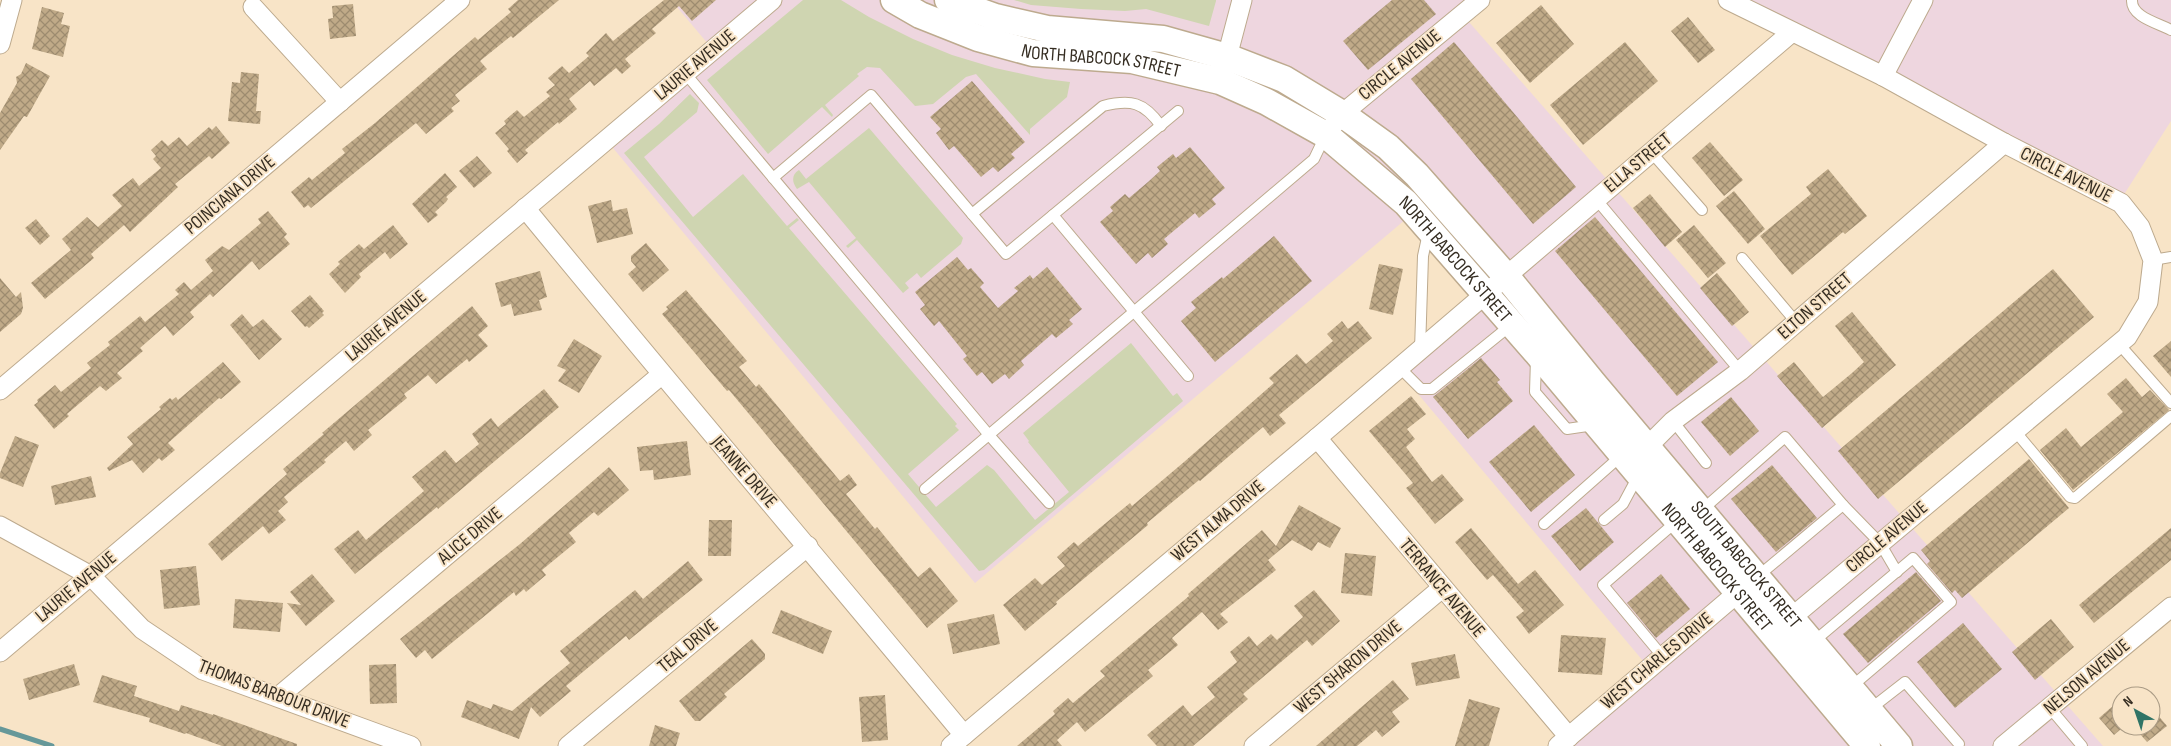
<svg xmlns="http://www.w3.org/2000/svg" width="2171" height="746" viewBox="0 0 2171 746" font-family="'Sofia Sans Condensed',sans-serif">
	<style>
		.commercial { fill: #eed6df }
		.grass { fill: #cfd5b1 }
		.lines { fill: none; stroke-linecap: round; stroke-linejoin: round }
		.stream { stroke: #669899; stroke-width: 5 }
		.building { fill: url(#building-cross-hatch) }
		.service-casing { stroke: #bdaa8e; stroke-width: 12 }
		.minor-casing { stroke: #bdaa8e; stroke-width: 21 }
		.secondary-casing { stroke: #bdaa8e; stroke-width: 29 }
		.service { stroke: #fff; stroke-width: 10 }
		.minor { stroke: #fff; stroke-width: 19 }
		.secondary { stroke: #fff; stroke-width: 26 }
		.labels { text-anchor: middle; dominant-baseline: central; stroke-width: 4; stroke-linejoin: round; paint-order: stroke }
		.street-label { font-size: 19px; fill: #352d22; stroke: #f8e4c7 }
	</style>
	<defs>
		<pattern id="building-cross-hatch" width="8" height="8" patternUnits="userSpaceOnUse" patternTransform="scale(1.25)"><rect width="8" height="8" fill="#c0aa88"/><path d="M0 0l8 8M0 8l8-8" fill="none" stroke="#9d8b6f"/></pattern>
	</defs>
	<rect width="100%" height="100%" fill="#f8e4c7"/>
	<g class="commercial">
		<polygon points="671,0 1490,0 1469,22 2103,746 1574,746 1569,737 1649,668 1397,369 1485,294 1425,203 975,583 613,148 686,74 714,51"/>
		<polygon points="1735,0 2171,0 2171,121 2123,196 1898,76"/>
	</g>
	<g class="grass">
		<polygon points="803,0 841,0 869,17 913,39 952,55 995,68 1045,79 1070,82 1067,97 1030,129 1030,135 976,74 966,77 933,104 915,106 880,68 867,67 857,74 859,76 825,105 833,115 832,117 822,107 768,154 707,80"/>
		<polygon points="1014,0 1216,0 1216,1 1209,26 1146,9 1125,11 1081,9 1031,5"/>
		<polygon points="690,94 699,103 697,112 644,157 693,217 743,174 787,226 797,218 799,220 789,228 957,424 955,426 959,430 908,474 936,507 987,465 994,470 1035,520 1069,492 1028,442 1029,441 1023,433 1131,343 1173,396 1177,393 1183,401 984,570 979,571 624,153 659,124"/>
		<path d="M869 128 963 238 961 244 921 278 917 273 905 283 909 288 903 293 857 240 848 248 846 246 856 238 809 182 797 189C792 182 791 175 799 170L806 179Z"/>
	</g>
	<g class="lines">
		<polyline class="stream" points="0,729 52,746"/>
	</g>
	<g class="building">
		<polygon points="518,0 559,0 513,38 511,36 480,61 487,69 455,95 460,101 451,108 454,111 426,134 416,123 311,208 308,205 304,208 291,192 309,177 312,180 345,153 342,149 375,123 475,37 478,40 511,12 508,9"/>
		<polygon points="664,0 716,0 692,21 679,6 652,29 656,33 625,59 631,66 622,74 616,68 594,86 590,81 569,99 577,109 559,124 558,122 525,150 528,153 517,163 507,151 509,149 495,133 506,124 504,121 517,110 524,117 550,96 546,92 555,85 548,78 562,66 569,73 589,56 586,53 606,33 613,41"/>
		<polygon points="1392,0 1424,0 1436,14 1368,70 1343,41"/>
		<polygon points="353,4 356,36 330,39 328,19 333,18 332,6"/>
		<polygon points="1541,5 1574,44 1530,83 1496,43"/>
		<polygon points="42,7 64,13 61,24 70,26 63,57 32,49"/>
		<polygon points="1688,17 1715,50 1698,63 1671,31"/>
		<polygon points="1454,42 1576,187 1533,224 1411,79"/>
		<polygon points="1625,42 1658,81 1583,145 1550,105"/>
		<polygon points="26,63 50,76 27,117 24,116 0,150 0,113 17,83 16,77 21,74"/>
		<polygon points="241,72 259,74 256,111 261,111 260,124 228,121 232,82 240,83"/>
		<polygon points="972,81 1025,142 1011,154 1015,158 998,172 993,167 981,177 954,146 949,150 936,133 941,129 930,117"/>
		<polygon points="216,126 230,143 212,159 209,156 175,184 178,187 130,232 124,225 91,254 94,258 45,299 31,283 71,250 62,239 87,217 98,227 122,206 112,195 133,178 139,186 161,168 153,159 156,156 151,150 162,140 168,146 179,137 187,146 209,127 212,130"/>
		<polygon points="1710,142 1743,180 1724,196 1692,158"/>
		<polygon points="1190,147 1225,188 1212,199 1216,204 1199,218 1195,213 1164,239 1168,244 1152,258 1148,253 1136,264 1100,222 1113,211 1110,207 1125,194 1129,198 1148,182 1160,171 1157,167 1173,154 1176,158"/>
		<polygon points="477,156 492,173 474,188 459,171"/>
		<polygon points="1828,169 1867,216 1845,234 1843,232 1792,275 1760,236 1811,194 1806,187"/>
		<polygon points="445,173 457,187 446,197 448,199 446,202 435,212 438,215 428,223 412,204"/>
		<polygon points="1734,191 1765,229 1748,244 1716,206"/>
		<polygon points="1650,194 1682,232 1665,247 1633,208"/>
		<polygon points="611,200 613,211 627,208 633,234 597,243 588,206"/>
		<polygon points="268,211 287,234 284,237 290,244 259,270 252,261 213,297 210,294 190,312 194,317 173,336 165,326 140,348 143,351 117,373 122,378 106,391 100,386 67,414 69,416 54,429 34,405 38,402 37,400 55,385 61,392 91,368 87,363 110,345 108,342 140,316 145,322 179,294 175,290 184,282 191,290 213,271 205,260 222,246 229,250 261,223 258,219"/>
		<polygon points="1595,217 1718,362 1677,396 1555,251"/>
		<polygon points="36,219 50,236 40,245 25,228"/>
		<polygon points="393,225 408,244 390,259 385,252 359,274 361,277 345,293 329,274 340,264 338,262 359,244 364,249"/>
		<polygon points="1694,225 1726,263 1708,278 1676,240"/>
		<polygon points="1274,236 1312,281 1215,362 1181,321 1196,308 1191,302 1222,277 1223,279"/>
		<polygon points="646,243 669,270 643,292 628,274 636,267 631,261 631,256"/>
		<polygon points="957,257 968,270 971,268 984,283 980,287 998,308 1018,291 1014,288 1030,275 1033,279 1047,267 1082,309 1069,320 1073,324 1056,338 1052,334 1021,361 1024,365 1009,379 1005,374 992,384 982,372 977,376 963,359 967,356 939,321 934,326 920,309 925,305 915,292"/>
		<polygon points="1379,264 1403,269 1393,315 1369,309"/>
		<polygon points="2053,269 2094,317 1878,499 1838,451"/>
		<polygon points="540,271 547,297 539,300 542,310 514,316 511,304 501,307 495,283"/>
		<polygon points="1717,273 1749,312 1732,326 1700,288"/>
		<polygon points="0,278 16,297 21,292 23,308 21,314 0,332"/>
		<polygon points="686,290 747,361 739,367 756,387 759,384 840,481 849,474 857,485 846,494 875,529 877,527 918,577 930,567 958,601 927,628 729,390 727,391 662,314 668,309 666,307"/>
		<polygon points="310,295 324,311 322,313 324,315 309,328 307,326 305,327 291,311"/>
		<polygon points="472,306 488,326 478,335 488,346 469,362 467,359 436,384 428,375 404,394 407,398 368,430 372,435 354,451 346,441 324,460 326,462 284,497 288,502 278,511 286,520 269,534 263,526 222,561 208,544 287,474 283,469 324,434 322,433"/>
		<polygon points="1852,312 1896,365 1822,428 1777,376 1794,362 1823,397 1852,373 1864,362 1835,326"/>
		<polygon points="242,314 253,327 263,319 282,339 259,360 230,325"/>
		<polygon points="1342,321 1348,329 1358,321 1372,338 1279,415 1286,423 1270,436 1263,427 1200,481 1199,480 1147,523 1148,525 1056,602 1057,604 1025,631 1003,605 1035,578 1042,585 1065,566 1057,557 1074,542 1078,546 1130,503 1132,506 1184,462 1274,383 1269,378 1297,354 1306,364 1333,341 1327,334"/>
		<polygon points="574,339 602,356 579,393 558,381 566,370 557,366"/>
		<polygon points="2171,341 2171,377 2153,356"/>
		<polygon points="1481,358 1500,380 1497,382 1513,401 1468,439 1433,397"/>
		<polygon points="223,362 241,382 221,399 219,398 168,443 175,450 162,461 159,458 143,473 132,460 109,471 107,468 133,444 127,437 161,409 159,407 170,398 172,400 176,397 178,400"/>
		<polygon points="2126,378 2142,397 2150,390 2169,410 2073,490 2040,450 2066,428 2081,447 2123,412 2107,394"/>
		<polygon points="544,389 559,407 438,509 437,507 355,574 334,549 358,530 366,540 424,491 412,477 445,450 456,463 479,444 472,434 491,418 498,427"/>
		<polygon points="1411,396 1426,414 1407,429 1415,439 1406,447 1432,482 1442,474 1464,500 1435,524 1406,488 1413,483 1369,431"/>
		<polygon points="1731,397 1759,431 1730,456 1701,422"/>
		<polygon points="1534,425 1575,475 1531,512 1489,462"/>
		<polygon points="15,436 39,445 23,487 0,478 0,473"/>
		<polygon points="687,441 691,475 654,480 653,470 640,471 637,447"/>
		<polygon points="2029,459 2069,508 1962,598 1955,590 1952,593 1927,564 1930,561 1921,550"/>
		<polygon points="1772,465 1817,518 1776,552 1731,499"/>
		<polygon points="609,467 629,490 598,516 594,512 569,533 576,542 542,570 546,575 526,592 524,589 516,596 514,592 432,659 425,650 416,658 400,639 520,544"/>
		<polygon points="91,476 96,497 55,505 51,486"/>
		<polygon points="1299,505 1341,528 1330,548 1318,542 1312,551 1292,540 1268,560 1276,570 1220,614 1228,622 1218,630 1202,612 1172,638 1178,645 1148,670 1153,676 1085,732 1077,722 1057,740 1062,746 1017,746 1055,714 1053,711 1068,698 1073,703 1105,676 1100,671 1189,596 1188,594 1262,530 1276,546"/>
		<polygon points="1586,508 1614,542 1580,571 1551,536"/>
		<polygon points="709,520 732,520 731,556 708,556"/>
		<polygon points="1471,528 1518,584 1535,570 1564,605 1529,634 1516,617 1524,611 1493,575 1487,580 1455,542"/>
		<polygon points="2171,528 2171,560 2094,623 2079,605"/>
		<polygon points="1345,553 1376,556 1372,596 1341,593"/>
		<polygon points="688,561 703,580 629,640 626,636 566,686 571,691 540,717 531,707 519,739 461,717 467,700 491,709 493,704 512,711 570,663 560,651 635,590 643,599"/>
		<polygon points="196,566 200,605 164,609 160,570"/>
		<polygon points="1916,572 1941,601 1868,663 1843,634"/>
		<polygon points="312,574 335,601 306,626 287,603 301,605 290,592"/>
		<polygon points="1661,574 1690,609 1656,638 1627,603"/>
		<polygon points="1314,590 1340,621 1312,646 1307,640 1243,694 1248,699 1193,746 1157,746 1147,735 1183,705 1192,716 1215,697 1207,687 1237,662 1230,652 1249,636 1257,646 1271,634 1277,640 1303,617 1294,606"/>
		<polygon points="235,599 283,603 280,632 233,628"/>
		<polygon points="781,610 832,631 823,654 772,633"/>
		<polygon points="994,614 1000,644 953,654 947,624"/>
		<polygon points="2051,619 2074,647 2035,680 2012,652"/>
		<polygon points="1963,623 2002,669 1955,708 1917,662"/>
		<polygon points="1561,635 1606,638 1602,675 1558,672"/>
		<polygon points="752,639 765,654 765,659 724,694 727,697 700,721 695,721 679,701"/>
		<polygon points="1455,654 1460,678 1416,686 1411,663"/>
		<polygon points="74,664 80,685 29,700 23,679"/>
		<polygon points="396,664 397,703 370,704 369,665"/>
		<polygon points="102,675 137,686 134,696 179,711 181,705 213,715 213,714 297,744 297,746 222,746 186,733 185,734 149,722 150,718 93,702"/>
		<polygon points="1393,680 1409,699 1392,712 1400,722 1382,737 1376,730 1357,746 1316,746"/>
		<polygon points="885,695 888,740 862,742 859,697"/>
		<polygon points="1469,699 1500,708 1489,746 1455,746"/>
		<polygon points="2121,699 2121,729 2114,735 2099,718"/>
		<polygon points="2151,707 2167,726 2147,742 2133,726 2151,726"/>
		<polygon points="655,725 680,733 676,746 649,746"/>
	</g>
	<g class="lines">
		<defs>
			<g id="service">
				<path d="M2132 0C2131 17 2158 23 2171 30"/>
				<polyline points="685,73 989,435 1049,503"/>
				<polyline points="1651,152 1702,210"/>
				<polyline points="773,178 871,95 1006,254 1178,111"/>
				<polyline points="1596,199 1740,371"/>
				<path d="M972 214 1103 106C1131 99 1144 102 1161 126"/>
				<polyline points="1053,215 1188,376"/>
				<polyline points="1742,258 1796,322"/>
				<polyline points="2153,260 2171,257"/>
				<polyline points="2119,344 2171,403"/>
				<polyline points="1420,350 1423,256 1428,233"/>
				<polyline points="1536,359 1535,392 1567,429 1594,425"/>
				<polyline points="1399,367 1421,389 1432,389 1511,325"/>
				<polyline points="1673,421 1706,463"/>
				<polyline points="2015,431 2070,497 2075,498 2171,416"/>
				<polyline points="925,489 1314,159 1325,136"/>
				<polyline points="1843,505 1880,543 1897,572"/>
				<polyline points="1702,510 1785,437 1843,505 1757,577"/>
				<polyline points="1604,520 1623,504 1638,476"/>
				<polyline points="1544,524 1622,455"/>
				<polyline points="1812,643 1913,558 1951,602 1851,687"/>
				<polyline points="1663,657 1603,585 1677,521"/>
				<polyline points="2050,708 2082,746"/>
				<polyline points="1869,710 1905,682 1959,744"/>
			</g>
			<g id="minor">
				<polyline points="1728,0 1883,76 2004,143 2121,203 2140,227 2153,260 2148,302 2127,337 1791,618"/>
				<polyline points="253,7 340,102"/>
				<polyline points="0,44 12,0"/>
				<polyline points="1227,57 1242,0"/>
				<polyline points="1883,76 1923,0"/>
				<polyline points="1334,124 1342,114 1480,0"/>
				<path d="M525 208C670 385 818 559 964 735"/>
				<polyline points="0,390 460,0"/>
				<polyline points="1317,438 1569,737"/>
				<polyline points="1643,459 1647,447 1673,421 1740,371 2004,143"/>
				<polyline points="0,526 91,576 142,629 203,670 411,746"/>
				<polyline points="0,652 772,0"/>
				<polyline points="278,697 661,375"/>
				<polyline points="568,746 808,546"/>
				<polyline points="951,746 1317,438 1792,32"/>
				<polyline points="1254,746 1442,588"/>
				<polyline points="1558,746 1748,584"/>
				<polyline points="2003,746 2171,607"/>
			</g>
			<g id="secondary">
				<path id="s1" d="M894 0 920 15 978 38 1033 53 1132 60 1220 81 1267 102 1326 135 1406 203 1537 353 1867 746"/>
				<path id="s2" d="M948 0 995 17 1047 29 1163 39 1227 57 1284 79 1342 114 1388 147 1417 175 1506 276 1593 383 1899 746"/>
			</g>
		</defs>
		<use href="#service" class="service-casing"/>
		<use href="#minor" class="minor-casing"/>
		<use href="#secondary" class="secondary-casing"/>
		<use href="#service" class="service"/>
		<use href="#minor" class="minor"/>
		<use href="#secondary" class="secondary"/>
	</g>
	<g class="labels">
		<g class="street-label">
			<text stroke="none"><textPath href="#s1" startOffset="218">NORTH BABCOCK STREET</textPath></text>
			<text transform="translate(695 65) rotate(-40)">LAURIE AVENUE</text>
			<text transform="translate(1400 65) rotate(-39)">CIRCLE AVENUE</text>
			<text transform="translate(1638 163) rotate(-40)">ELLA STREET</text>
			<text transform="translate(2066 175) rotate(27)">CIRCLE AVENUE</text>
			<text transform="translate(230 195) rotate(-40)">POINCIANA DRIVE</text>
			<text stroke="none"><textPath href="#s1" startOffset="638">NORTH BABCOCK STREET</textPath></text>
			<text transform="translate(1815 306) rotate(-41)">ELTON STREET</text>
			<text transform="translate(386 326) rotate(-40)">LAURIE AVENUE</text>
			<text transform="translate(744 472) rotate(49)">JEANNE DRIVE</text>
			<text transform="translate(1218 521) rotate(-40)">WEST ALMA DRIVE</text>
			<text transform="translate(470 536) rotate(-40)">ALICE DRIVE</text>
			<text transform="translate(1887 537) rotate(-40)">CIRCLE AVENUE</text>
			<text stroke="none"><textPath href="#s2" startOffset="1022">SOUTH BABCOCK STREET</textPath></text>
			<text stroke="none"><textPath href="#s1" startOffset="1042">NORTH BABCOCK STREET</textPath></text>
			<text transform="translate(76 587) rotate(-40)">LAURIE AVENUE</text>
			<text transform="translate(1442 588) rotate(50)">TERRANCE AVENUE</text>
			<text transform="translate(688 646) rotate(-40)">TEAL DRIVE</text>
			<text transform="translate(1657 661) rotate(-40)">WEST CHARLES DRIVE</text>
			<text transform="translate(1348 667) rotate(-40)">WEST SHARON DRIVE</text>
			<text transform="translate(2087 677) rotate(-40)">NELSON AVENUE</text>
			<text transform="translate(274 694) rotate(21)">THOMAS BARBOUR DRIVE</text>
		</g>
	</g>
	<g transform="translate(2136 711) rotate(320)"><circle r="24" fill="#f8e4c7" stroke="#aa9b85"/>
	<path d="M0-4L9 19L0 12L-9 19Z" fill="#307466"/>
	<text y="-8" font-size="14" font-weight="bold" text-anchor="middle" fill="#352d22">N</text>
	</g>
</svg>
